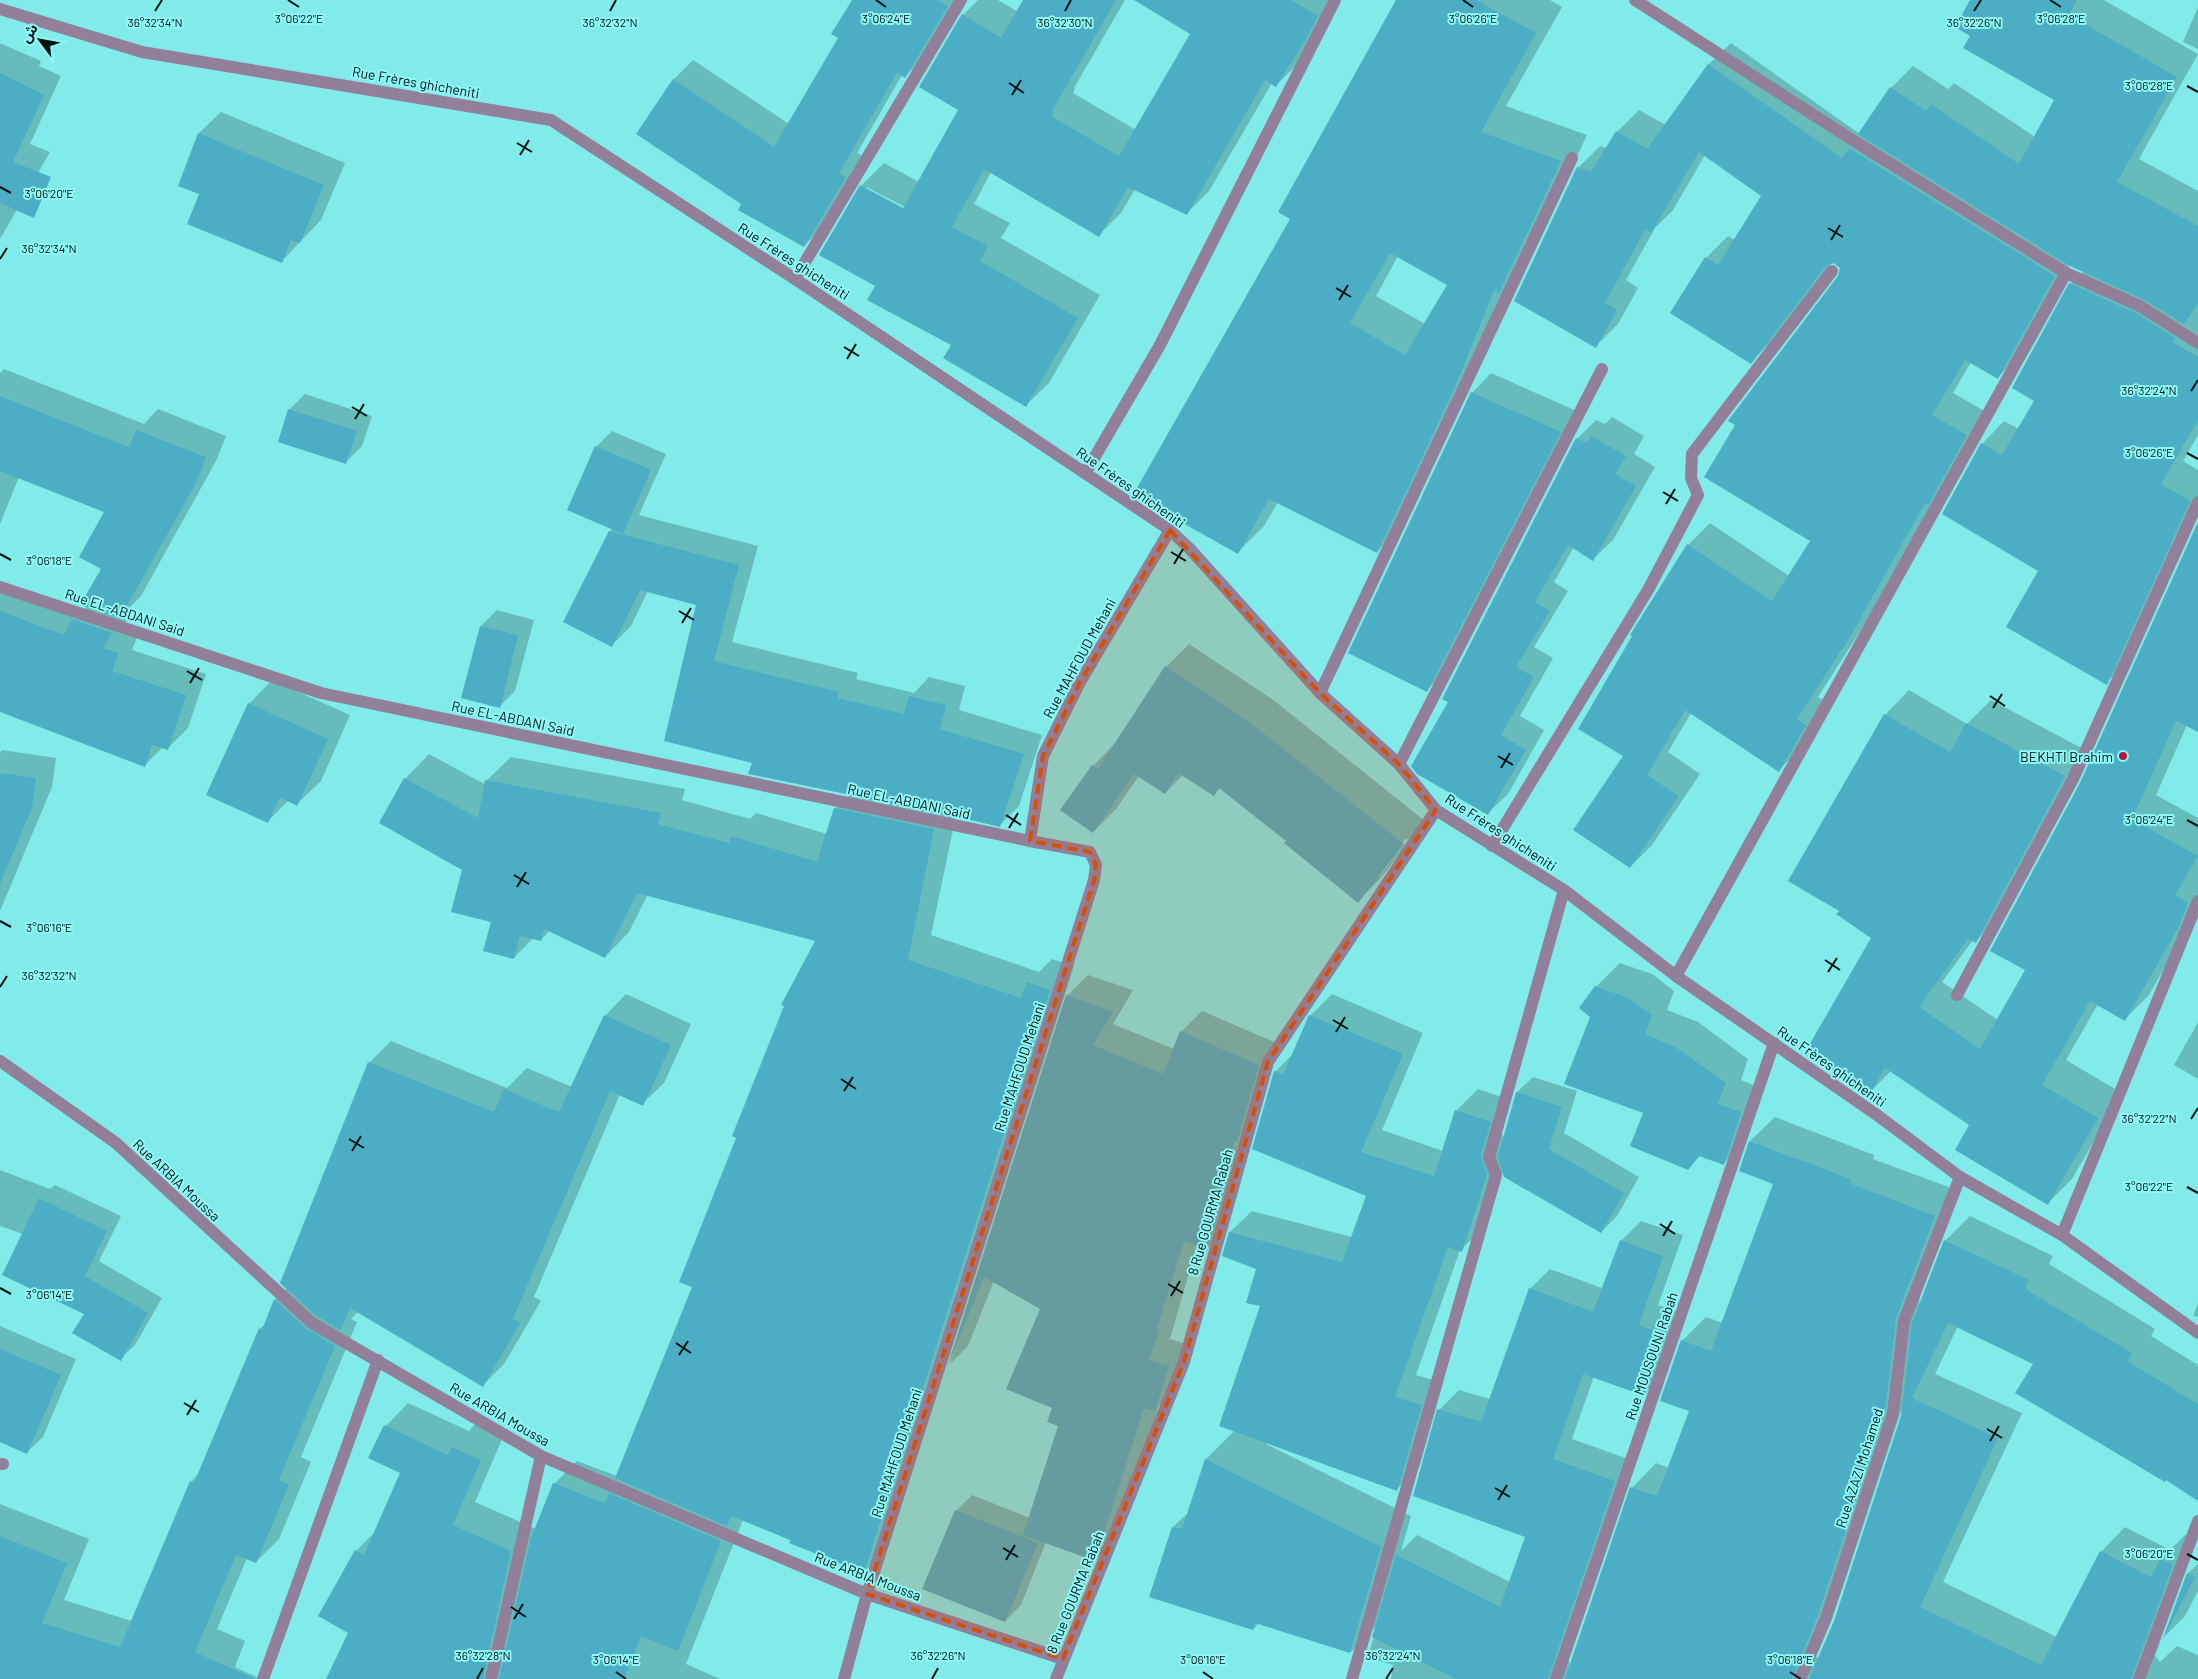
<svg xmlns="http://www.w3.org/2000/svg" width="2198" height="1679" viewBox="0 0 2198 1679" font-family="Barlow,'Noto Sans Arabic',sans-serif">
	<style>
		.shadow { fill: #0003; fill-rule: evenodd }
		.building { fill: #4caec4; fill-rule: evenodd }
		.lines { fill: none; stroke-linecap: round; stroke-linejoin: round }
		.minor { stroke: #92809b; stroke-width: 12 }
		.marked { fill: #d1520d; fill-opacity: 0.2; stroke: #d1520d; stroke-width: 4; stroke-dasharray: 10 6; stroke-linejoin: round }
		.ticks { fill: none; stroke: #001313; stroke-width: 2 }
		.poi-dot { fill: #ae1a3f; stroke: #8ef8f7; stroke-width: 2 }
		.labels { text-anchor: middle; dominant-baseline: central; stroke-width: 4; stroke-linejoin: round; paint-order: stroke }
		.street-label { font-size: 14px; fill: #001313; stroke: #8ef8f7 }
		.poi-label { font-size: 14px; fill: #001313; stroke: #8ef8f7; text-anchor: end }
		.ticks-label { font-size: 12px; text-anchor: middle; fill: #001313; stroke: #8ef8f7; stroke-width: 4; stroke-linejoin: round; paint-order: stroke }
	</style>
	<rect width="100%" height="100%" fill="#80ebe9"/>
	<g class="shadow">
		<polygon points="853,0 958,0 924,57 905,77 902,75 857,153 865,157 824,226 804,246 638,133 674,79 693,60 789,124 839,38"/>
		<path d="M978 0H998L1018 12 1024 0H1125L1074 88 1075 89 1073 93 1136 130 1192 34 1137 0H1336L1299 63 1276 85 1272 83 1209 191 1186 214 1135 189 1121 213 1099 235 991 172 974 204 1010 223 1001 238 1100 295 1049 383 1026 405 952 344 877 286 820 255 861 186 884 163 919 182 959 109 963 15ZM866 187 909 209 908 212 866 189Z"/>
		<path d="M1397 0H1550L1562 7 1506 106 1587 135 1403 525 1377 552 1278 502 1264 526 1238 552 1292 218ZM1398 256 1449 284 1425 324 1376 296Z"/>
		<polygon points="1971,0 2104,0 2198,54 2139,159 2198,191 2198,435 2183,461 2198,470 2198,508 2129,661 2106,683 2040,571 1982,444 2004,421 2019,429 2035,400 2070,284 2084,271 2070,265 2019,356 1997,378 1971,362 1953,393 1988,413 1872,613 1818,697 1827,702 1801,748 1779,770 1691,713 1668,752 1700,774 1652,845 1630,867 1625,755 1688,545 1710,523 1789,576 1812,540 1841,268 1832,262 1773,340 1751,362 1706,258 1728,236 1735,240 1763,196 1705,155 1673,210 1655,228 1626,280 1638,288 1618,324 1596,346 1578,168 1600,146 1607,148 1617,132 1639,110 1666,125 1709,64 1731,43 1860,134 1891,88 1913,66 1948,89 1954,83 2035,137 2056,99 1972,35"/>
		<polygon points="2198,7 2198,49 2183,42"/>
		<polygon points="0,43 41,61 39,66 61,76 30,144 50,152 0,239"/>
		<polygon points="221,112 345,163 321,220 282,261 201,194 180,186 199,133"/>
		<polygon points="4,369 144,424 158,409 226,436 216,461 141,596 127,610 132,612 123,627 139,632 132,650 206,674 188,728 167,749 163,747 145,765 0,711 0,583 80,613 88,606 102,569 105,512 19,477 0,524 0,373"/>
		<polygon points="1491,373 1579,412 1446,671 1427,690 1472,393"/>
		<polygon points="305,394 372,416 362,446 346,462 289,410"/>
		<polygon points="1612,417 1644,436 1634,454 1655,467 1613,540 1593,559 1574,547 1554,582 1568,591 1534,647 1553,658 1520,716 1544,730 1508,794 1488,813 1449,702 1577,439 1596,420 1605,424"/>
		<polygon points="612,431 666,454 639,515 758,546 732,642 858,673 856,679 914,693 929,677 965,686 959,710 1042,735 1019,806 1000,825 956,815 931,935 1039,972 1052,959 1074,966 888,1548 864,1572 743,1520 686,1664 720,1679 328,1679 350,1633 319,1615 356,1551 376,1531 401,1473 370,1457 386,1426 408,1403 469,1431 475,1424 503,1437 475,1502 536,1529 554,1484 577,1461 617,1476 694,1286 817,940 648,894 629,932 605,957 550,930 541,940 533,938 514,958 464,870 405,779 429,754 486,785 486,781 511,757 685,789 682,800 750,819 756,813 827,834 835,809 850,794 753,762 666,740 698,604 648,591 631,626 612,645 610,531 613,528 596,447"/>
		<polygon points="2198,525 2198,731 2187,725 2156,795 2198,818 2198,909 2149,995 2125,1019 2098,1004 2066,1060 2122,1093 2072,1179 2048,1203 1971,1125 1891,1071 1870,1092 1873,938 1841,910 1789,880 1885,715 1909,690 1967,724 1991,700 2089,752 2000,917 1976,941 1973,940 1942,982 1998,1020 2027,970 2081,783"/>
		<polygon points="497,610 534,620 515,691 499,707 481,626"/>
		<path d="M1189 644 1272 699 1425 821 1381 878 1358 901 1288 841 1221 787 1213 795 1183 775 1165 793 1139 776 1116 809 1093 832V766L1115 743 1166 667ZM1406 838 1408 840 1379 877H1376Z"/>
		<polygon points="272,680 350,715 321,781 297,804 289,800 268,821 249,704"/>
		<polygon points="2,750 56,758 52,787 0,911 0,753"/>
		<polygon points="1620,963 1652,974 1674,991 1667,1010 1698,1022 1748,1059 1741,1080 1763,1089 1747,1140 1723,1164 1701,1155 1688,1168 1644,1112 1591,1016 1596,987"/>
		<polygon points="1088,975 1133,990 1113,1024 1174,1049 1181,1032 1202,1011 1279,1044 1228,1228 1207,1249 1197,1245 1170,1339 1190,1345 1175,1388 1159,1405 1116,1538 1095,1560 1046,1542 1021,1605 1005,1621 924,1588 957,1510 972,1495 1030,1518 1060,1425 1054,1407 1041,1308 994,1281 968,1346 950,1364 1067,996"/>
		<polygon points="626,994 691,1024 664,1083 642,1104 620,1094 534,1297 541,1301 504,1364 483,1385 358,1312 351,1319 357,1322 301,1457 311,1462 279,1539 256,1562 247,1558 217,1629 245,1641 235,1667 261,1679 0,1679 0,1504 89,1539 64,1600 132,1621 191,1482 200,1472 260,1329 266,1323 275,1300 287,1287 369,1063 391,1041 507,1088 527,1068 572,1087 605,1016"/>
		<path d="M1332 994 1423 1033 1382 1130 1443 1151 1456 1111 1478 1089 1511 1100 1502 1133 1504 1138 1517 1092 1533 1077 1577 1091 1564 1133 1639 1177 1617 1216 1601 1232 1503 1170 1483 1229 1460 1250 1416 1375 1443 1383 1419 1468 1397 1489 1267 1442 1266 1444 1411 1516 1401 1551 1417 1535 1510 1582 1527 1536 1439 1410 1459 1390 1490 1399 1530 1289 1550 1269 1602 1288 1621 1241 1641 1221 1683 1235 1658 1305 1685 1315 1664 1374 1644 1394 1594 1376 1572 1439 1634 1461 1568 1655 1570 1666 1632 1488 1656 1463 1669 1468 1690 1411 1682 1341 1706 1317 1723 1323 1774 1184 1750 1141 1775 1117 1874 1155 1873 1159 1959 1191 1920 1293 1919 1307 1945 1241 1970 1216 2053 1256 2049 1264 2155 1329 2151 1336 2198 1365V1500L2035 1363 1958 1326 1935 1374 2022 1413 1943 1582 2057 1637 2101 1552 2125 1527 2170 1550 2185 1535 2196 1541 2155 1656 2160 1662 2177 1646 2198 1655V1679H1391L1393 1665 1368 1657 1377 1625 1351 1652 1259 1623 1253 1629 1173 1527 1189 1512 1206 1459 1235 1430 1261 1306 1257 1269 1230 1232 1252 1211 1352 1237 1367 1196 1275 1072 1294 1053 1310 1016ZM1902 1408V1416L1835 1621 1819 1659 1816 1656V1650L1842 1590Z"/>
		<polygon points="2198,1022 2198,1079 2174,1065"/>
		<polygon points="0,1170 50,1189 55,1185 121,1216 99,1261 162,1298 135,1345 120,1359 23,1234 0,1226"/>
		<polygon points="2198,1303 2198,1317 2193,1316"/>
		<polygon points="0,1326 76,1359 43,1437 27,1452 0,1441"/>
		<polygon points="2198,1564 2198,1591 2185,1616 2165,1636 2188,1573"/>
	</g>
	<g class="building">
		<polygon points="852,0 938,0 948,6 905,78 897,73 839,173 846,177 804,247 738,210 741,204 636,134 673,79 774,147 838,38 831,34"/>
		<polygon points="1023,0 1116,0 1052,111 1054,112 1051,116 1119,156 1190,34 1134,0 1291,0 1318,16 1306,39 1276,87 1265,80 1187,215 1128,187 1099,237 984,169 952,227 988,246 980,261 1078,318 1026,407 943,358 951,345 867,300 875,286 819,255 860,185 903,208 958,110 919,87 962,14 1001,38"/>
		<path d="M1396 0H1476L1536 33 1481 132 1561 161 1499 293 1494 290 1456 385 1377 553 1269 499 1238 554 1133 495 1290 219 1278 212ZM1390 253 1447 285 1405 355 1350 323Z"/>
		<polygon points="1970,0 2077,0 2069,15 2177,77 2117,182 2198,226 2198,303 2184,324 2143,299 2070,266 1858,134 1890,87 1926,111 1931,104 2019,164 2054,100 1963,48 1970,36 1955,27"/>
		<polygon points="1708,64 1842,158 1849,148 2055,276 1998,379 1965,360 1932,415 1967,435 1928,505 1925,503 1850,637 1797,719 1806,725 1779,772 1685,710 1647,775 1679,796 1630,868 1573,830 1623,756 1578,729 1632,636 1630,635 1687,544 1772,601 1810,541 1704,477 1735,425 1728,421 1730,418 1838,276 1840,268 1834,263 1826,266 1751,364 1670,313 1705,257 1718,265 1761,196 1699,152 1651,233 1645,230 1605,303 1617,310 1596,348 1514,301 1577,167 1591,172 1616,131 1647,149"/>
		<polygon points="0,73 44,95 13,162 51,177 34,218 0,203"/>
		<polygon points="198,133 324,185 300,243 291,240 282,263 187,224 199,194 178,186"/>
		<polygon points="2069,283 2136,313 2175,338 2172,342 2198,357 2198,420 2161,484 2190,501 2107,685 2006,627 2038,571 1942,514 1981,443 2002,455 2034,401 2012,388"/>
		<polygon points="1471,392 1561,432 1427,692 1348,653"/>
		<polygon points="0,396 129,447 136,430 206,457 196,483 120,618 80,605 101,569 79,557 104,512 0,471"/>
		<polygon points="288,409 357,431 346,464 278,442"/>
		<polygon points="1591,436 1626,456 1615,474 1636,486 1593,561 1568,545 1535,602 1550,611 1516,667 1534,677 1501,735 1526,750 1488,815 1417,774 1411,766 1448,702 1442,699 1576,438 1587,443"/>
		<polygon points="595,446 651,470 623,534 567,510"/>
		<polygon points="2198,522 2198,732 2176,721 2132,819 2198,856 2175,895 2188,903 2179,926 2125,1021 2090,1001 2042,1085 2098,1118 2048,1205 1955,1150 1969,1125 1885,1068 1870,1094 1804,1054 1871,938 1836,914 1839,911 1788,881 1884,714 1950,752 1966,723 2065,776 1976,943 1968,939 1919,1007 1980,1049 2025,970 1990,951 2080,783"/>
		<polygon points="609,531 739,565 714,661 839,692 838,698 904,714 909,696 946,705 940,729 1024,754 1000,827 938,812 938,813 748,774 752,763 664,741 696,605 640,590 612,647 563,622"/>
		<polygon points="0,611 64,635 72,619 112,633 103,648 119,653 112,671 186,695 168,750 152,745 145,767 0,712"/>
		<polygon points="480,626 518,635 500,708 461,698"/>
		<polygon points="1165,666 1249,722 1404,844 1358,903 1284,843 1286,841 1219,788 1214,796 1178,773 1165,794 1134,774 1093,833 1060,810 1092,765 1098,769"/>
		<polygon points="248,703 328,739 297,806 280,797 268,823 206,795"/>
		<polygon points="0,773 36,778 32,808 0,884"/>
		<polygon points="404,778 478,818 485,780 661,813 658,824 729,843 731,836 817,862 834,808 934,829 908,960 1021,998 1027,982 1050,990 864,1573 789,1543 791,1540 731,1516 727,1526 615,1478 692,1287 679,1282 736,1138 732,1136 784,1006 781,1005 815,941 637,893 605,958 544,929 541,941 520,936 514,959 483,951 491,922 451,912 462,870 379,823"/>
		<polygon points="1595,986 1628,998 1652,1015 1645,1034 1674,1046 1726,1083 1718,1104 1741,1112 1724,1165 1699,1156 1688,1170 1630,1146 1643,1113 1564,1084 1590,1017 1579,1008"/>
		<polygon points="1066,995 1113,1012 1093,1045 1163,1074 1180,1031 1259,1065 1237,1142 1234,1141 1224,1190 1207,1250 1184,1241 1157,1329 1159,1330 1149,1360 1169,1366 1155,1411 1144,1408 1095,1561 1023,1535 1058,1426 1047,1422 1052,1408 1006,1389 1040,1309 984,1277 947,1368"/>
		<polygon points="604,1015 671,1045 643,1106 610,1091 513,1319 520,1323 483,1387 350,1308 341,1330 317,1316 280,1283 368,1062 494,1112 504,1089 559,1112"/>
		<polygon points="1309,1015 1403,1054 1361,1152 1434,1176 1455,1110 1491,1122 1481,1155 1487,1175 1462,1252 1448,1247 1395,1397 1422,1405 1397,1491 1219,1426 1260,1306 1246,1303 1256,1269 1222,1256 1229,1232 1342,1262 1366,1196 1252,1149 1274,1071 1283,1075"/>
		<polygon points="1516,1092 1562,1107 1549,1149 1624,1193 1601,1233 1504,1177 1498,1157"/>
		<polygon points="1749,1141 1851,1179 1849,1183 1935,1216 1896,1318 1885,1411 1818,1615 1792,1679 1565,1679 1630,1487 1657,1496 1689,1411 1660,1401 1681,1340 1711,1351 1773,1184 1739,1171"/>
		<polygon points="39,1198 107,1231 85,1276 148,1313 121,1361 72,1333 84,1314 2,1275"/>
		<polygon points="1620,1240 1663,1256 1639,1325 1665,1335 1645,1396 1583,1374 1553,1459 1615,1481 1548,1679 1456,1679 1372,1637 1396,1555 1500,1607 1525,1537 1413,1496 1437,1409 1481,1422 1529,1288 1593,1312"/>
		<polygon points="1944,1240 2029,1280 2025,1289 2132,1353 2127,1361 2198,1404 2198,1501 2166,1480 2165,1482 2015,1393 2033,1364 1948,1323 1912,1398 1998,1438 1920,1607 2041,1665 2100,1551 2151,1577 2160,1559 2173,1565 2131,1679 1809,1679 1834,1621 1901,1416 1912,1323"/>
		<polygon points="274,1299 307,1329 335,1346 279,1480 289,1485 256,1563 236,1555 195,1652 255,1679 0,1679 0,1536 67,1563 42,1623 120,1647 190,1481 194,1483 259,1328 262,1330"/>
		<polygon points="0,1349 61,1375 27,1454 0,1442"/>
		<polygon points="384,1425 448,1455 451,1447 481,1460 453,1525 511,1551 483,1679 326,1679 348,1633 318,1616 355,1550 364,1555 400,1473 368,1458"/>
		<polygon points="1205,1459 1381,1547 1350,1653 1255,1623 1253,1630 1149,1597 1172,1527 1182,1529"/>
		<polygon points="553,1483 605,1503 609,1493 721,1541 678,1651 641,1636 624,1679 499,1679 531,1538"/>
		<polygon points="955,1510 1038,1543 1005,1622 922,1589"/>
		<polygon points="2187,1573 2195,1577 2162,1641"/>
	</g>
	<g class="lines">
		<g class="minor">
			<polyline points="1635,0 1854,141 2066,273 2140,306 2198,343"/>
			<polyline points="0,9 142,52 551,120 795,279 1170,530 1190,549 1320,693 1399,764 1436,810 1564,890 1676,976 1877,1115 1960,1177 2062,1235 2198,1333"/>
			<polyline points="795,279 961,0"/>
			<polyline points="1086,472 1160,345 1335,0"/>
			<polyline points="0,587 321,693 1030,841"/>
			<polyline points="1320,693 1572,158"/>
			<polyline points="1399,764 1602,369"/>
			<polyline points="1492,846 1648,590 1698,495 1691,478 1692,454 1832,271"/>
			<polyline points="1676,976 2066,273"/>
			<polyline points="1957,995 2073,779 2198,502"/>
			<polyline points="0,1061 116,1143 312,1323 541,1456 867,1594 1063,1659"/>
			<polyline points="2062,1235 2198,901"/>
			<polyline points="0,1464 3,1464"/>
			<polyline points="263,1679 378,1360"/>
			<polyline points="491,1679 541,1456"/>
			<polyline points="844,1679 867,1594 1094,880 1096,865 1090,852 1030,841 1043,756 1080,682 1170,530"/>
			<polyline points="1056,1679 1184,1362 1268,1062 1436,810"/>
			<polyline points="1352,1679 1496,1175 1489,1157 1564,890"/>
			<polyline points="1556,1679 1774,1043"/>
			<polyline points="1800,1679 1826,1618 1893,1413 1904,1321 1960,1177"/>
			<polyline points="2139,1679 2198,1521"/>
		</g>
	</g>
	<path class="marked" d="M1170 530 1320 693 1399 764 1436 810 1268 1062 1184 1362 1063 1659 867 1594 1094 880 1096 865 1090 852 1030 841 1043 756 1080 682Z"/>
	<path class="ticks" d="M288 0 299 7M876 0 886 7M1463 0 1473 7M2050 0 2061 7M155 11 162 0M610 11 616 0M1065 11 1071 0M1974 11 1981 0M1009 83 1024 93M2187 86 2198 92M1012 95 1021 80M517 143 532 152M520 155 529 140M0 187 11 193M1828 228 1843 237M1831 240 1840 225M0 259 7 248M1336 288 1351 297M1339 300 1348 285M844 347 859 356M847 359 856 344M2191 391 2198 380M352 407 367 416M355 419 364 404M2187 453 2198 459M1663 492 1678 501M1666 504 1675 489M1171 552 1186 561M0 554 11 560M1174 564 1183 549M679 611 694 620M682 623 691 608M187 671 202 680M190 683 199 668M1990 696 2005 706M1993 708 2002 694M1498 756 1513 765M1501 768 1510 753M1006 815 1021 825M2187 820 2198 826M1009 828 1018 813M514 875 529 884M517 887 526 872M0 921 11 927M1825 960 1840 970M1828 972 1837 958M0 987 7 976M1333 1020 1348 1029M1336 1032 1345 1017M841 1079 856 1089M844 1091 853 1077M2191 1119 2198 1108M349 1139 364 1148M352 1151 361 1136M2187 1187 2198 1193M1660 1224 1675 1234M1663 1236 1672 1221M1168 1284 1183 1293M0 1288 11 1294M1171 1296 1180 1281M676 1343 691 1353M679 1355 688 1341M184 1403 199 1412M187 1415 196 1400M1987 1429 2002 1438M1990 1441 1999 1426M1495 1488 1510 1497M1498 1500 1507 1485M1003 1548 1018 1557M2187 1554 2198 1560M1006 1560 1015 1545M511 1607 526 1617M514 1619 523 1604M616 1672 626 1679M1203 1672 1213 1679M1790 1672 1801 1679M477 1679 483 1668M932 1679 938 1668M1386 1679 1393 1668"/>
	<circle class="poi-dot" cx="2123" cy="756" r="5"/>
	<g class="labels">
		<g class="street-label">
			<text transform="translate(416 82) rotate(10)">Rue Frères ghicheniti</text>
			<text transform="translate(794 261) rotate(33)">Rue Frères ghicheniti</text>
			<text transform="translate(1131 487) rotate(35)">Rue Frères ghicheniti</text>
			<text transform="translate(125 612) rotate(18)">Rue EL-ABDANI Said</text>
			<text transform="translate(1079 658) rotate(-61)">Rue MAHFOUD Mehani</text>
			<text transform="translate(513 718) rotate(12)">Rue EL-ABDANI Said</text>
			<text transform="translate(909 801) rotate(12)">Rue EL-ABDANI Said</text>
			<text transform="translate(1501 832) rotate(33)">Rue Frères ghicheniti</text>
			<text transform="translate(1832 1066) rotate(35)">Rue Frères ghicheniti</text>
			<text transform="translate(1019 1067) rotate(-72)">Rue MAHFOUD Mehani</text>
			<text transform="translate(177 1180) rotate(43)">Rue ARBIA Moussa</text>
			<text transform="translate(1210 1212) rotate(-74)">8 Rue GOURMA Rabah</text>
			<text transform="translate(1651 1356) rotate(-71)">Rue MOUSOUNI Rabah</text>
			<text transform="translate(500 1414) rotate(30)">Rue ARBIA Moussa</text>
			<text transform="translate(896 1453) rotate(-72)">Rue MAHFOUD Mehani</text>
			<text transform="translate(1859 1468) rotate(-72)">Rue AZAZI Mohamed</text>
			<text transform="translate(868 1576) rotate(21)">Rue ARBIA Moussa</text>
			<text transform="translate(1075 1592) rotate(-68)">8 Rue GOURMA Rabah</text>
		</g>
		<g class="poi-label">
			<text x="2113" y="756">BEKHTI Brahim</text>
		</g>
	</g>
	<g class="ticks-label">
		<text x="1473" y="23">3°06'26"E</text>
		<text x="299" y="23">3°06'22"E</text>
		<text x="886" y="23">3°06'24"E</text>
		<text x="2061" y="23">3°06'28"E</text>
		<text x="155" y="27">36°32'34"N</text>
		<text x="610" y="27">36°32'32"N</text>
		<text x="1065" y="27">36°32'30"N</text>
		<text x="1974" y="27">36°32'26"N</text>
		<text x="2149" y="90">3°06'28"E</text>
		<text x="49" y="198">3°06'20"E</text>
		<text x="49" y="253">36°32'34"N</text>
		<text x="2149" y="395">36°32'24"N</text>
		<text x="2149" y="457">3°06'26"E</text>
		<text x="49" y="565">3°06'18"E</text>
		<text x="2149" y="824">3°06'24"E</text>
		<text x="49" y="932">3°06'16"E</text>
		<text x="49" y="980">36°32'32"N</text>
		<text x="2149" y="1123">36°32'22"N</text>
		<text x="2149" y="1191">3°06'22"E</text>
		<text x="49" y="1299">3°06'14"E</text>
		<text x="2149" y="1558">3°06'20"E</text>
		<text x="483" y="1660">36°32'28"N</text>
		<text x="938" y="1660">36°32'26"N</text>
		<text x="1393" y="1660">36°32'24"N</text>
		<text x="616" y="1664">3°06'14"E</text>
		<text x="1203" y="1664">3°06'16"E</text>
		<text x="1790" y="1664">3°06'18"E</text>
	</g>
	<g transform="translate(40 40) rotate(302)" stroke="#8ef8f7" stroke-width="4" paint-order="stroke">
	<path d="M0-4L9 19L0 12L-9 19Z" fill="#001313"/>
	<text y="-8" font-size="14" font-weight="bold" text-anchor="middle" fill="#001313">ش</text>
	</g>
</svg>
